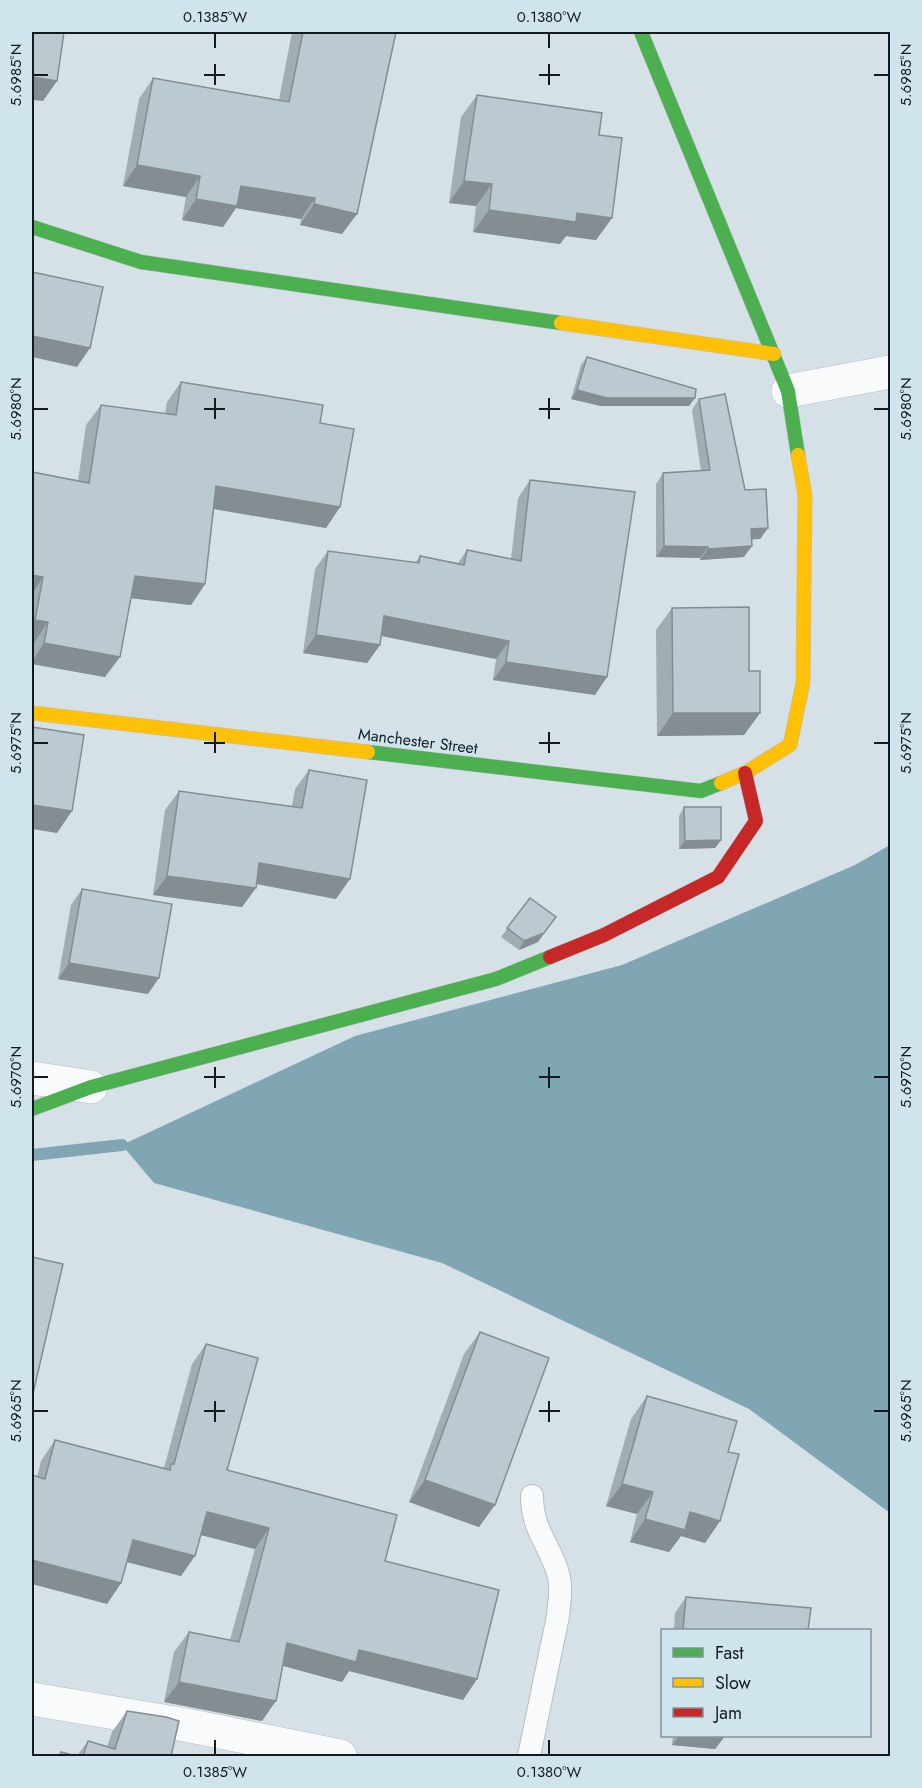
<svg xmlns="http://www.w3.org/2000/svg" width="922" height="1788" viewBox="0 0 922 1788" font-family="Jost,sans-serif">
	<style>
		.water { fill: #80a6b4 }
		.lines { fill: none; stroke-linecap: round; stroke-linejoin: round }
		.stream { stroke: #80a6b4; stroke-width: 12 }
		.lane-casing { stroke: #b6bfc3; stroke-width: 24 }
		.street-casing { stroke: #b6bfc3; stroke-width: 34 }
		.fast-casing { stroke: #b6bfc3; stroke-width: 15 }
		.slow-casing { stroke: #b6bfc3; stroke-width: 15 }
		.jam-casing { stroke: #b6bfc3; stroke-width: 15 }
		.lane { stroke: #f9fafb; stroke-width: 22 }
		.street { stroke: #f9fafb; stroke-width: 33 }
		.fast { stroke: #4caf50; stroke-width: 14 }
		.slow { stroke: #ffc107; stroke-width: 14 }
		.jam { stroke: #c62828; stroke-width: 14 }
		.wall { fill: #a1adb3 }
		.shaded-wall { fill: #838d92 }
		.building { fill: #bbc9d0; stroke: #838d92; stroke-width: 1.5 }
		.ticks { fill: none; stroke: #131a1d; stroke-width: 2 }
		.labels { text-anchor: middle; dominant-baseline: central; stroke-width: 4.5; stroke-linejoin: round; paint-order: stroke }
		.street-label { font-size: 16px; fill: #131a1d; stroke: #cfe4ec }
		.neatline { fill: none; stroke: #131a1d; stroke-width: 2 }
		.ticks-label { font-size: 15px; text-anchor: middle; fill: #131a1d }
	</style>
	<rect width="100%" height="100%" fill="#d5e1e6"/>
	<polygon class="water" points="890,845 890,1513 749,1409 442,1263 154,1183 122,1145 355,1036 622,965 855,865"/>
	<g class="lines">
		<polyline class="stream" points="32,1155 122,1145"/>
		<defs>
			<path id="lane" d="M529 1756 558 1616C559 1603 562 1590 559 1577 551 1545 532 1532 532 1496"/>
			<g id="street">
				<polyline points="788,391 890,372"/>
				<polyline points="32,1078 91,1087"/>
				<polyline points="32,1699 186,1725 340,1756"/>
			</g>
			<g id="fast">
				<polyline points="641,32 788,391 798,455"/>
				<polyline points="32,227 141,262 561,323"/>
				<polyline points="368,752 701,791 721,783"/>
				<polyline points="32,1109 91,1087 496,979 550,957"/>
			</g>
			<g id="slow">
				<polyline points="561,323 774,354"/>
				<polyline points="32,713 368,752"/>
				<polyline points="721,783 745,773 790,745 803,683 805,495 798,455"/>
			</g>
			<polyline id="jam" points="550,957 604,935 718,877 756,821 745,773"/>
		</defs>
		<use href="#lane" class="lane-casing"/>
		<use href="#street" class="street-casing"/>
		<use href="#fast" class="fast-casing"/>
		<use href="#slow" class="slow-casing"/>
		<use href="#jam" class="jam-casing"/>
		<use href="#lane" class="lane"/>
		<use href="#street" class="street"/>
		<use href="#fast" class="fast"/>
		<use href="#slow" class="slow"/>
		<use href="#jam" class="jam"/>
	</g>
	<g class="wall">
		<polygon points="292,32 396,32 342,234 300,225 301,219 236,208 223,227 182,220 186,197 123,186 139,99 153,78 279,100"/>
		<polygon points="477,95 599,135 612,218 596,240 566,236 560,244 473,232 476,206 449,203 461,117"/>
		<polygon points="587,357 689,406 601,406 571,399 581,365"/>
		<polygon points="181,382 320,423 340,507 326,528 214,509 205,584 191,605 131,598 105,677 32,664 32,655 34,643 32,642 32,472 78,481 86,425 101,405 165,414 167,402"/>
		<polygon points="699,399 745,490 768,528 760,539 751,539 744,557 700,560 700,558 656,557 656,484 663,473 701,471 692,410"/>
		<polygon points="530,480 595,695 493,680 496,659 381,636 380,645 367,663 303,653 315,569 328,551 415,563 420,556 458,563 467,550 511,559 518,498"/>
		<polygon points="672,608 749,671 760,713 744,735 657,736 656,630"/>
		<polygon points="309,770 336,899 256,884 242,907 153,895 165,810 179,791 292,806 295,789"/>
		<polygon points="684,807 721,840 715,848 679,849 679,816"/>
		<polygon points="82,889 148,994 58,979 71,905"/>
		<polygon points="530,898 538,942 519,950 501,937"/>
		<polygon points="480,1332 479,1527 409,1502 464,1354"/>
		<polygon points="206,1344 227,1470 385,1561 477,1679 463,1700 349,1671 342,1682 283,1666 262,1721 164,1702 174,1652 189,1632 230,1640 255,1549 201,1535 181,1576 127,1562 121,1583 107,1604 37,1477 41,1461 55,1440 164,1468 192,1364"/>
		<polygon points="647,1396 728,1452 720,1521 705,1543 681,1536 669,1552 630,1542 637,1514 606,1506 631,1419"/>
		<polygon points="686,1597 808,1630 674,1630 675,1613"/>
		<polygon points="127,1711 171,1756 77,1756 88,1741 107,1747 112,1732"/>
		<polygon points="673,1736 725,1736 715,1749 672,1745"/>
	</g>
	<g class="shaded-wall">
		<polygon points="32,77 57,81 43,101 32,100"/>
		<polygon points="137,165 200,176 186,197 123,186"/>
		<polygon points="464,181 492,184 476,206 449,203"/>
		<polygon points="241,186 315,198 301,219 236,208 223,227 182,220 196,199"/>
		<polygon points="314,204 357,214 342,234 300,225"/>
		<polygon points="489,210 577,213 612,218 596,240 566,236 560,244 473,232"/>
		<polygon points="32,336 90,348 77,367 32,357"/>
		<polygon points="577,390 695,398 689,406 601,406 571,399"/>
		<polygon points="216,486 340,507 326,528 202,507"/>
		<polygon points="768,528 760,539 743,540 751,529"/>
		<polygon points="664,546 708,547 700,558 656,557"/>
		<polygon points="752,546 744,557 700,560 708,549"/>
		<polygon points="32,575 43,577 32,594"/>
		<polygon points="135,576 205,584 191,605 120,597"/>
		<polygon points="384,616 509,641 496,659 372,634"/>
		<polygon points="35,620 48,622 34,643 32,642 32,625"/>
		<polygon points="316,635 380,645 367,663 303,653"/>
		<polygon points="44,643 120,657 105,677 32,664 32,662"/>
		<polygon points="506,662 607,677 595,695 493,680"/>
		<polygon points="673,713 760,713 744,735 657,736"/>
		<polygon points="32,805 72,811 57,833 32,829"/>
		<polygon points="721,840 715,848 679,849 685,841"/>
		<polygon points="259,863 350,879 336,899 246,882"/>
		<polygon points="167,876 256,888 242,907 153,895"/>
		<polygon points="556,917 538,942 519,950 524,941"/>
		<polygon points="69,963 159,978 148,994 58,979"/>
		<polygon points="425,1480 495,1505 479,1527 409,1502"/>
		<polygon points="622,1484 653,1492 637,1514 606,1506"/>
		<polygon points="207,1512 269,1528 255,1549 193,1533"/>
		<polygon points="690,1512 720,1521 705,1543 681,1536 669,1552 630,1542 645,1519"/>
		<polygon points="133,1540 195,1556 181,1576 119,1560"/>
		<polygon points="32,1560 121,1583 107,1604 32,1584"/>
		<polygon points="287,1643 359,1650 477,1679 463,1700 349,1671 342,1682 273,1663"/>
		<polygon points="179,1682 276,1701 262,1721 164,1702"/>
		<polygon points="679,1736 725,1736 715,1749 672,1745"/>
	</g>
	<g class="building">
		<polygon points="32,32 64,32 57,81 32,77"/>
		<polygon points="303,32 396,32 357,214 314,204 315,198 241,186 237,206 196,199 200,176 137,165 153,78 289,102"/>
		<polygon points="477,95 602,113 599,135 622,138 612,218 577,213 576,222 489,210 492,184 464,181"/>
		<polygon points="32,272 103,287 90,348 32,336"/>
		<polygon points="587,357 696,389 695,398 607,398 577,390"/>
		<polygon points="181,382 323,405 320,423 354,429 340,507 216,486 205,584 135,576 120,657 44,643 48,622 35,620 43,577 32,575 32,472 89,483 101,405 176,415"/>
		<polygon points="725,394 745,490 766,489 768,528 751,529 752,546 708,549 708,547 664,546 663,473 710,470 699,399"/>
		<polygon points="530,480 635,492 607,677 506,662 509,641 384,616 380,645 316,635 328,551 419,563 420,556 464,565 467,550 521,561"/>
		<polygon points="749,607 749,671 760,671 760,713 673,713 672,608"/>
		<polygon points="32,727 84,735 72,811 32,805"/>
		<polygon points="309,770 367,780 350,879 259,863 256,888 167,876 179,791 302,808"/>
		<polygon points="684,807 721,807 721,840 685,841"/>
		<polygon points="82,889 172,904 159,978 69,963"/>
		<polygon points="530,898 556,917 544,933 524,941 507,928"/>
		<polygon points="32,1257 63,1264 32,1398"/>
		<polygon points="480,1332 549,1358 495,1505 425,1480"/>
		<polygon points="206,1344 258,1358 227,1470 397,1515 385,1561 499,1590 477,1679 359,1650 356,1662 287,1643 276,1701 179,1682 189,1632 239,1642 269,1528 207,1512 195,1556 133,1540 121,1583 32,1560 32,1475 45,1479 55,1440 170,1470 171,1464 174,1464"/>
		<polygon points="647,1396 737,1421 728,1452 739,1454 720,1521 690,1512 685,1530 645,1519 653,1492 622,1484"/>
		<polygon points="686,1597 811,1608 808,1630 683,1630"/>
		<polygon points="127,1711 166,1717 179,1721 171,1756 83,1756 88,1741 115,1749"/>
		<polygon points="61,1752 76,1756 60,1756"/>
	</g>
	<path class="ticks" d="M215 33V48M549 33V48M215 64V85M549 64V85M33 75H48M204 75H225M539 75H560M874 75H889M215 398V419M549 398V419M33 409H48M204 409H225M539 409H560M874 409H889M215 732V753M549 732V753M33 743H48M204 743H225M539 743H560M874 743H889M215 1067V1088M549 1067V1088M33 1077H48M204 1077H225M539 1077H560M874 1077H889M215 1401V1422M549 1401V1422M33 1411H48M204 1411H225M539 1411H560M874 1411H889M215 1740V1755M549 1740V1755"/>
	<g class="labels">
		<g class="street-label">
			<text transform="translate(418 741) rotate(7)">Manchester Street</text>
		</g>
	</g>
	<rect width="922" height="1788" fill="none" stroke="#cfe4ec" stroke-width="66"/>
	<rect x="661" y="1629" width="210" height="108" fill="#cfe4ec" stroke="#849399" stroke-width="1.5"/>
	<rect x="673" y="1648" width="30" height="9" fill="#4caf50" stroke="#849399" stroke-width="1.5"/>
	<text x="715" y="1659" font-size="18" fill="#131a1d">Fast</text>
	<rect x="673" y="1678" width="30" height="9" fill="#ffc107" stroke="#849399" stroke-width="1.5"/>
	<text x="715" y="1689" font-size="18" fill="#131a1d">Slow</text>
	<rect x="673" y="1708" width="30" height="9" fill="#c62828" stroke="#849399" stroke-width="1.5"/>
	<text x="715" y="1719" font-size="18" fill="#131a1d">Jam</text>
	<rect x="33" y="33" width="856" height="1722" class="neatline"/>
	<g class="ticks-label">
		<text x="215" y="22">0.1385°W</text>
		<text x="549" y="22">0.1380°W</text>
		<text transform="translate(16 75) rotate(-90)" y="5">5.6985°N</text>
		<text transform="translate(906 75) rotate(-90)" y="5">5.6985°N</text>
		<text transform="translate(16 409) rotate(-90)" y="5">5.6980°N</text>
		<text transform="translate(906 409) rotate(-90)" y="5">5.6980°N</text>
		<text transform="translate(16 743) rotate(-90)" y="5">5.6975°N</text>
		<text transform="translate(906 743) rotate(-90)" y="5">5.6975°N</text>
		<text transform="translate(16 1077) rotate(-90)" y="5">5.6970°N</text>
		<text transform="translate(906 1077) rotate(-90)" y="5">5.6970°N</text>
		<text transform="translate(16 1411) rotate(-90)" y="5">5.6965°N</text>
		<text transform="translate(906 1411) rotate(-90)" y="5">5.6965°N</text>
		<text x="215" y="1777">0.1385°W</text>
		<text x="549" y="1777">0.1380°W</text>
	</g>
</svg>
